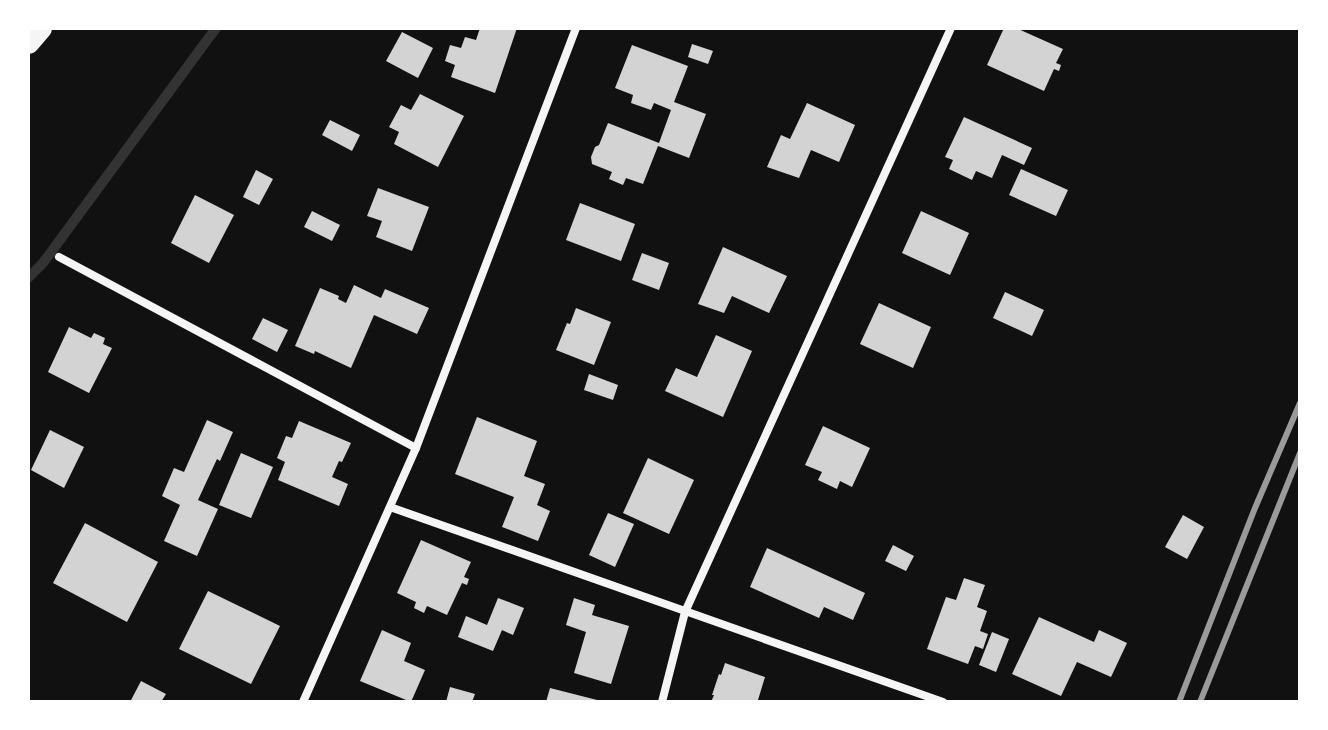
<svg xmlns="http://www.w3.org/2000/svg" width="1328" height="730" viewBox="0 0 1328 730" font-family="'Roboto Condensed',sans-serif">
	<style>
		.lines { fill: none; stroke-linecap: round; stroke-linejoin: round }
		.stream { stroke: #333; stroke-width: 10 }
		.building { fill: #d3d3d3 }
		.minor { stroke: #f5f5f5; stroke-width: 8 }
		.motorway { stroke: #f5f5f5; stroke-width: 24 }
		.rail { stroke: #9a9a9a; stroke-width: 6 }
	</style>
	<rect width="100%" height="100%" fill="#111"/>
	<g class="lines">
		<polyline class="stream" points="28,278 43,263 216,28"/>
	</g>
	<g class="building">
		<polygon points="480,28 517,28 495,93 451,77 455,65 445,61 450,45 461,48 465,37 476,40"/>
		<polygon points="1004,28 1016,28 1063,49 1056,63 1061,65 1059,71 1054,69 1044,91 987,65"/>
		<polygon points="402,32 433,48 418,78 386,61"/>
		<polygon points="692,44 713,51 708,64 688,57"/>
		<polygon points="632,45 688,66 674,102 706,114 689,158 658,146 643,184 626,178 623,185 609,179 612,172 592,164 591,157 595,147 599,145 608,123 659,143 671,110 654,103 651,110 631,103 633,95 615,88"/>
		<polygon points="420,94 464,116 438,167 394,144 399,132 389,127 401,105 411,110"/>
		<polygon points="807,103 855,125 839,162 811,150 799,178 767,167 781,135 790,139"/>
		<polygon points="964,117 1032,148 1024,165 1002,155 992,178 976,171 972,180 949,169 953,160 945,157"/>
		<polygon points="330,120 360,135 352,151 322,135"/>
		<polygon points="1021,169 1068,190 1056,216 1009,195"/>
		<polygon points="256,170 273,179 259,205 243,197"/>
		<polygon points="378,188 429,207 412,251 376,237 382,221 367,216"/>
		<polygon points="195,195 234,215 209,263 171,243"/>
		<polygon points="580,203 635,224 621,261 566,240"/>
		<polygon points="312,211 340,225 332,241 304,227"/>
		<polygon points="921,211 969,233 950,275 902,253"/>
		<polygon points="723,247 787,276 769,313 732,296 724,313 698,304"/>
		<polygon points="642,253 669,263 659,290 632,280"/>
		<polygon points="354,285 381,298 385,289 429,308 417,334 374,315 351,368 315,351 314,354 295,346 320,288 339,296 338,299 346,303"/>
		<polygon points="1005,292 1044,310 1032,336 993,318"/>
		<polygon points="879,303 931,327 913,368 860,344"/>
		<polygon points="576,308 611,322 594,365 556,350 567,323 570,324"/>
		<polygon points="263,318 288,330 277,352 252,339"/>
		<polygon points="69,327 91,338 94,333 105,338 103,344 112,348 89,393 48,372"/>
		<polygon points="716,335 752,351 723,417 665,391 676,368 697,377"/>
		<polygon points="589,374 618,385 613,400 584,390"/>
		<polygon points="477,417 537,441 524,476 545,484 537,505 550,511 538,541 502,527 514,497 455,474"/>
		<polygon points="207,420 233,432 220,461 217,459 198,500 218,509 197,556 164,541 180,505 162,496 174,468 184,472"/>
		<polygon points="299,421 351,443 342,462 339,461 332,477 348,484 339,506 278,480 285,462 277,458 286,436 292,438"/>
		<polygon points="823,426 870,448 852,487 840,481 837,489 818,480 822,472 805,465"/>
		<polygon points="50,430 84,447 64,488 31,470"/>
		<polygon points="241,453 273,467 251,518 219,505"/>
		<polygon points="648,458 694,480 669,534 623,513"/>
		<polygon points="608,513 634,524 615,567 589,555"/>
		<polygon points="1183,515 1204,527 1187,559 1165,547"/>
		<polygon points="85,523 158,562 127,622 53,583"/>
		<polygon points="421,540 471,562 464,577 469,579 467,585 462,583 447,615 427,606 424,613 414,608 416,602 397,593"/>
		<polygon points="893,545 914,556 906,571 885,561"/>
		<polygon points="767,548 865,593 853,620 824,607 819,618 750,587"/>
		<polygon points="964,578 985,585 977,607 987,611 980,631 988,634 983,649 975,646 968,664 927,649 946,597 956,600"/>
		<polygon points="208,591 280,626 251,684 179,649"/>
		<polygon points="498,598 524,608 513,635 502,630 493,651 458,637 466,616 487,625"/>
		<polygon points="574,598 595,605 592,615 629,626 611,684 574,673 586,632 566,625"/>
		<polygon points="1039,617 1094,642 1099,630 1127,643 1111,677 1077,662 1061,696 1012,674"/>
		<polygon points="382,630 411,643 404,661 425,670 411,702 360,681"/>
		<polygon points="992,632 1009,639 996,672 979,665"/>
		<polygon points="725,663 765,677 758,700 759,702 711,702 714,695 712,695 719,674 721,675"/>
		<polygon points="141,681 166,694 161,702 130,702"/>
		<polygon points="450,687 475,694 472,702 446,702"/>
		<polygon points="550,688 601,701 601,702 546,702"/>
	</g>
	<g class="lines">
		<g class="minor">
			<polyline points="59,257 416,448"/>
			<polyline points="390,507 943,702"/>
			<polyline points="303,702 416,448 576,28"/>
			<polyline points="662,702 685,612 951,28"/>
		</g>
		<polyline class="motorway" points="28,42 40,28"/>
		<g class="rail">
			<polyline points="1179,702 1255,508 1300,403"/>
			<polyline points="1200,702 1300,453"/>
		</g>
	</g>
	<rect width="1328" height="730" fill="none" stroke="#ffffff" stroke-width="60"/>
</svg>
